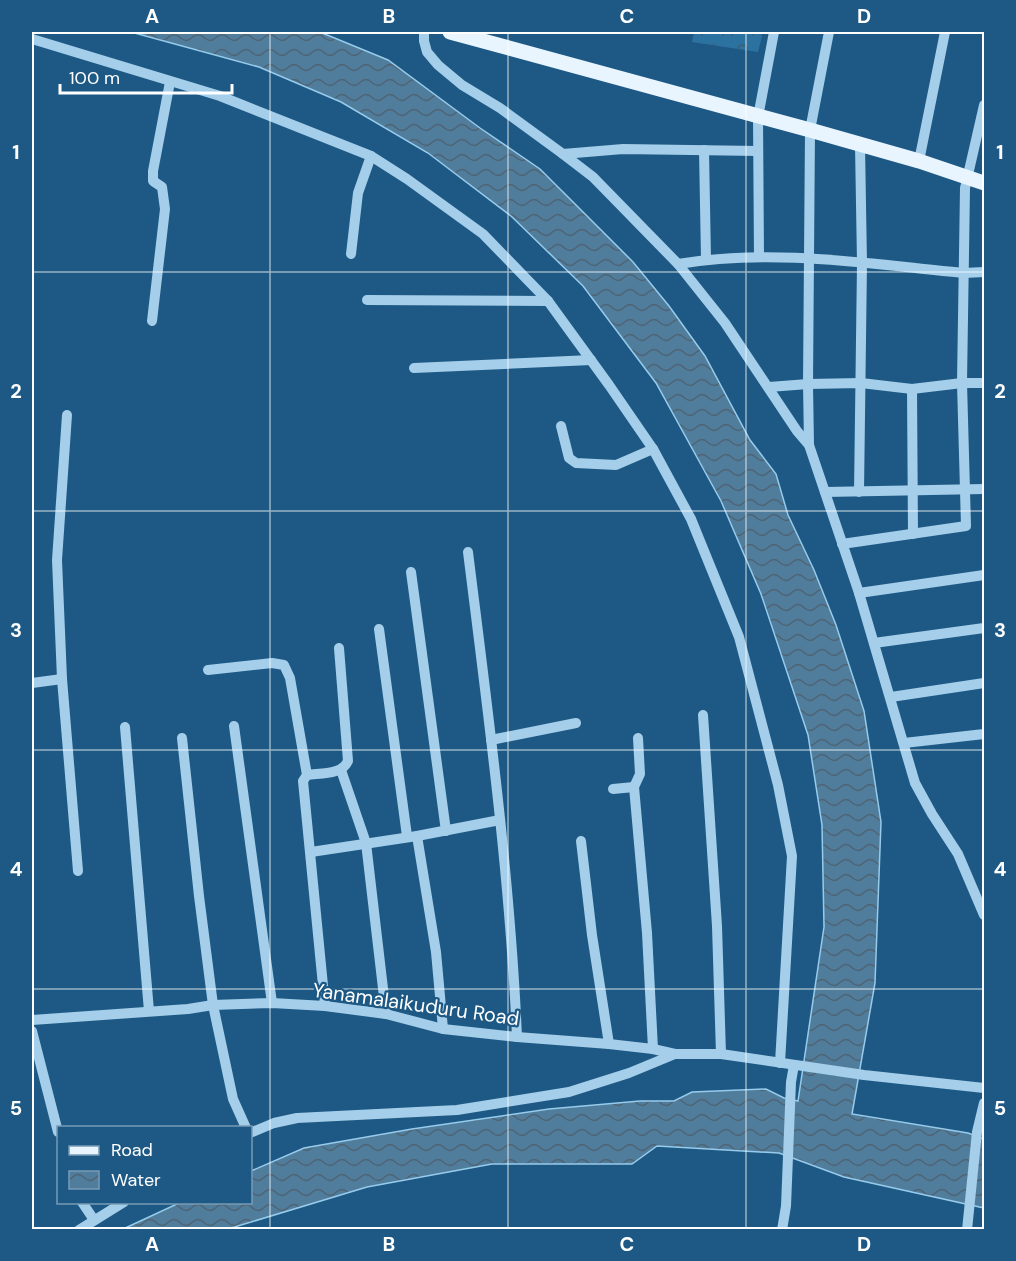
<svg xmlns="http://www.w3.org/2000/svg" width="1016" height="1261" viewBox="0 0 1016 1261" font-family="'DM Sans',sans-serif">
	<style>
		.forest { fill: url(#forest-crowns) }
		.water { fill: url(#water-waves); stroke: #97cbec; stroke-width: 1.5 }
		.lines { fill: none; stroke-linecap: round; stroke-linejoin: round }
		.minor { stroke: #a4ceea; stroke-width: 10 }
		.major { stroke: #e8f4fe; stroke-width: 15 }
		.grid { fill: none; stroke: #fff; stroke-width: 1.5; stroke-opacity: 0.55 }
		.labels { text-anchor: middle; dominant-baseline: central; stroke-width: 4.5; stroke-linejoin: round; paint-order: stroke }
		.street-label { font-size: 20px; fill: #fff; stroke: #1d5984 }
		.neatline { fill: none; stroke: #fff; stroke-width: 2 }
		.grid-label { font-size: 20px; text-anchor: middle; font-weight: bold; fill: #fff }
	</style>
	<defs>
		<pattern id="forest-crowns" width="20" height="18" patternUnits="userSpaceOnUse" patternTransform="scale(1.5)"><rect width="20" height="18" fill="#2c72a1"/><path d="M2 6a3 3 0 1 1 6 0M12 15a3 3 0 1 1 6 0" fill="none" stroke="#3f5b6e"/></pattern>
		<pattern id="water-waves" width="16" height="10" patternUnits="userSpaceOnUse" patternTransform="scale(1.5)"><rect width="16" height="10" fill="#517d9c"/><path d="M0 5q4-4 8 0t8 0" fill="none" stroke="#4e6474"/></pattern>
	</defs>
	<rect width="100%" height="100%" fill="#1d5984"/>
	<polygon class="forest" points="694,32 763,32 758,52 692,42"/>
	<polygon class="water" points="131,32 320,32 388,60 480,128 540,169 633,262 669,306 705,356 750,440 776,474 788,515 814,570 836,625 864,711 881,822 875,983 852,1114 968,1133 984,1139 984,1208 844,1177 779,1153 657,1146 632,1164 492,1164 367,1187 228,1229 121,1230 179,1203 250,1202 251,1171 304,1148 412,1129 549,1109 640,1101 674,1101 692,1092 766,1089 784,1098 798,1101 824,927 822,825 808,735 761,594 721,501 656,383 583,286 511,216 428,153 341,102 259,67"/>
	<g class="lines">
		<g class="minor">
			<polyline points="424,32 424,41 427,52 438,65 462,85 500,108 563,154 593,177 678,264 725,323 797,431 809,445 859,593 915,783 932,814 958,854 984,915"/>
			<polyline points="32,39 220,96 371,156 407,179 483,234 548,301 609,385 653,449 691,519 739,637 778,785 792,856 780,1063"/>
			<polyline points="704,150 706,259"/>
			<polyline points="563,154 623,149 758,151"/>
			<polyline points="919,161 945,32"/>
			<polyline points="351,254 358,193 371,156"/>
			<polyline points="759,256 758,117 774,32"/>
			<path d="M678 264C773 248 869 264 964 273L984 272"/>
			<polyline points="367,300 548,301"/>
			<polyline points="152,321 165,209 162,187 153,181 153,171 170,82"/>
			<polyline points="414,368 591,360"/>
			<polyline points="769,387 808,384 861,383 912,389 962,383 984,383"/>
			<polyline points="912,389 913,534"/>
			<polyline points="67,415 57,560 62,679 78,871"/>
			<polyline points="561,426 569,458 576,463 616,465 653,449"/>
			<polyline points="809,445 808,384 810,130 829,32"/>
			<polyline points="825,492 984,489"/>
			<polyline points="859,492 862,263 860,145"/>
			<polyline points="842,544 966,526 962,383 965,188 984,105"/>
			<path d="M468 552C488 713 510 875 517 1037"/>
			<polyline points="411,572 446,831"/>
			<polyline points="859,593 984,575"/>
			<polyline points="379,629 407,836"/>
			<polyline points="874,643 984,628"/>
			<polyline points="208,670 272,663 284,665 290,678 307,775"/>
			<polyline points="32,683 62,679"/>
			<polyline points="891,697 984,683"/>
			<polyline points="703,715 717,926 721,1054"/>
			<polyline points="234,726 272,1003"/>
			<polyline points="125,727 149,1011"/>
			<polyline points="182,738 199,896 213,1005 233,1099 246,1128"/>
			<polyline points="638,738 640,774 634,787 647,933 653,1049"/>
			<polyline points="491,740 576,723"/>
			<polyline points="904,743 984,734"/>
			<polyline points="341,770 366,843 386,1014"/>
			<polyline points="613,789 634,787"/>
			<polyline points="417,836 436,952 443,1029"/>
			<polyline points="581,841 592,935 609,1044"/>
			<polyline points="311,852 417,836 500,820"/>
			<path d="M325 1006 303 781 307 775C321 773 342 775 348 761L339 648"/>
			<polyline points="32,1020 188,1009 213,1005 272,1003 325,1006 386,1014 443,1029 517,1037 609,1044 653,1049 675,1054 721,1054 864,1075 984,1088"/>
			<polyline points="32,1031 58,1132"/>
			<polyline points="250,1133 274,1123 297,1118 457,1110 569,1092 629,1073 675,1054"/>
			<polyline points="82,1202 94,1220"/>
			<polyline points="79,1230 124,1202"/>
			<polyline points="782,1230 786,1206 791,1082 794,1065"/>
			<polyline points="967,1230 977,1132 984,1103"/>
		</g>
		<polyline class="major" points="450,32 810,130 919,161 984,183"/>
	</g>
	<path class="grid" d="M270 32V1230M508 32V1230M746 32V1230M32 272H984M32 511H984M32 750H984M32 989H984"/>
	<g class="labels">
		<g class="street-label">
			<text transform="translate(416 1004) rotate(8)">Yanamalaikuduru Road</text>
		</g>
	</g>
	<rect width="1016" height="1261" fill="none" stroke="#1d5984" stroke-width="66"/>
	<rect x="57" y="1126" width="195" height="78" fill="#1d5984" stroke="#779bb5" stroke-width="1.5"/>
	<rect x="69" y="1146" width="30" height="9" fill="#e8f4fe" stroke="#779bb5" stroke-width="1.5"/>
	<text x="111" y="1156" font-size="18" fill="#ffffff">Road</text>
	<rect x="69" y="1171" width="30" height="18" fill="url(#water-waves)" stroke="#779bb5" stroke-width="1.5"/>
	<text x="111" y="1186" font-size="18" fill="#ffffff">Water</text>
	<path d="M60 84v9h172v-9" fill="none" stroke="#ffffff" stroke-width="3"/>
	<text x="69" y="84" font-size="18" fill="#ffffff" stroke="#1d5984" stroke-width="4.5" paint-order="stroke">100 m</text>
	<rect x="33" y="33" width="950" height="1195" class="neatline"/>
	<g class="grid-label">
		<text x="152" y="23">A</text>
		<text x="389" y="23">B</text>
		<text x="627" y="23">C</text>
		<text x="864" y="23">D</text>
		<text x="16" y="159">1</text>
		<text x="1000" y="159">1</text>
		<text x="16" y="398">2</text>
		<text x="1000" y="398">2</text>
		<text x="16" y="637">3</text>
		<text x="1000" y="637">3</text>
		<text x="16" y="876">4</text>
		<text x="1000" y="876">4</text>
		<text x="16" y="1115">5</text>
		<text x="1000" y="1115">5</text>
		<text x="152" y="1251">A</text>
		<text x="389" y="1251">B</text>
		<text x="627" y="1251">C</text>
		<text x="864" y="1251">D</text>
	</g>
</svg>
